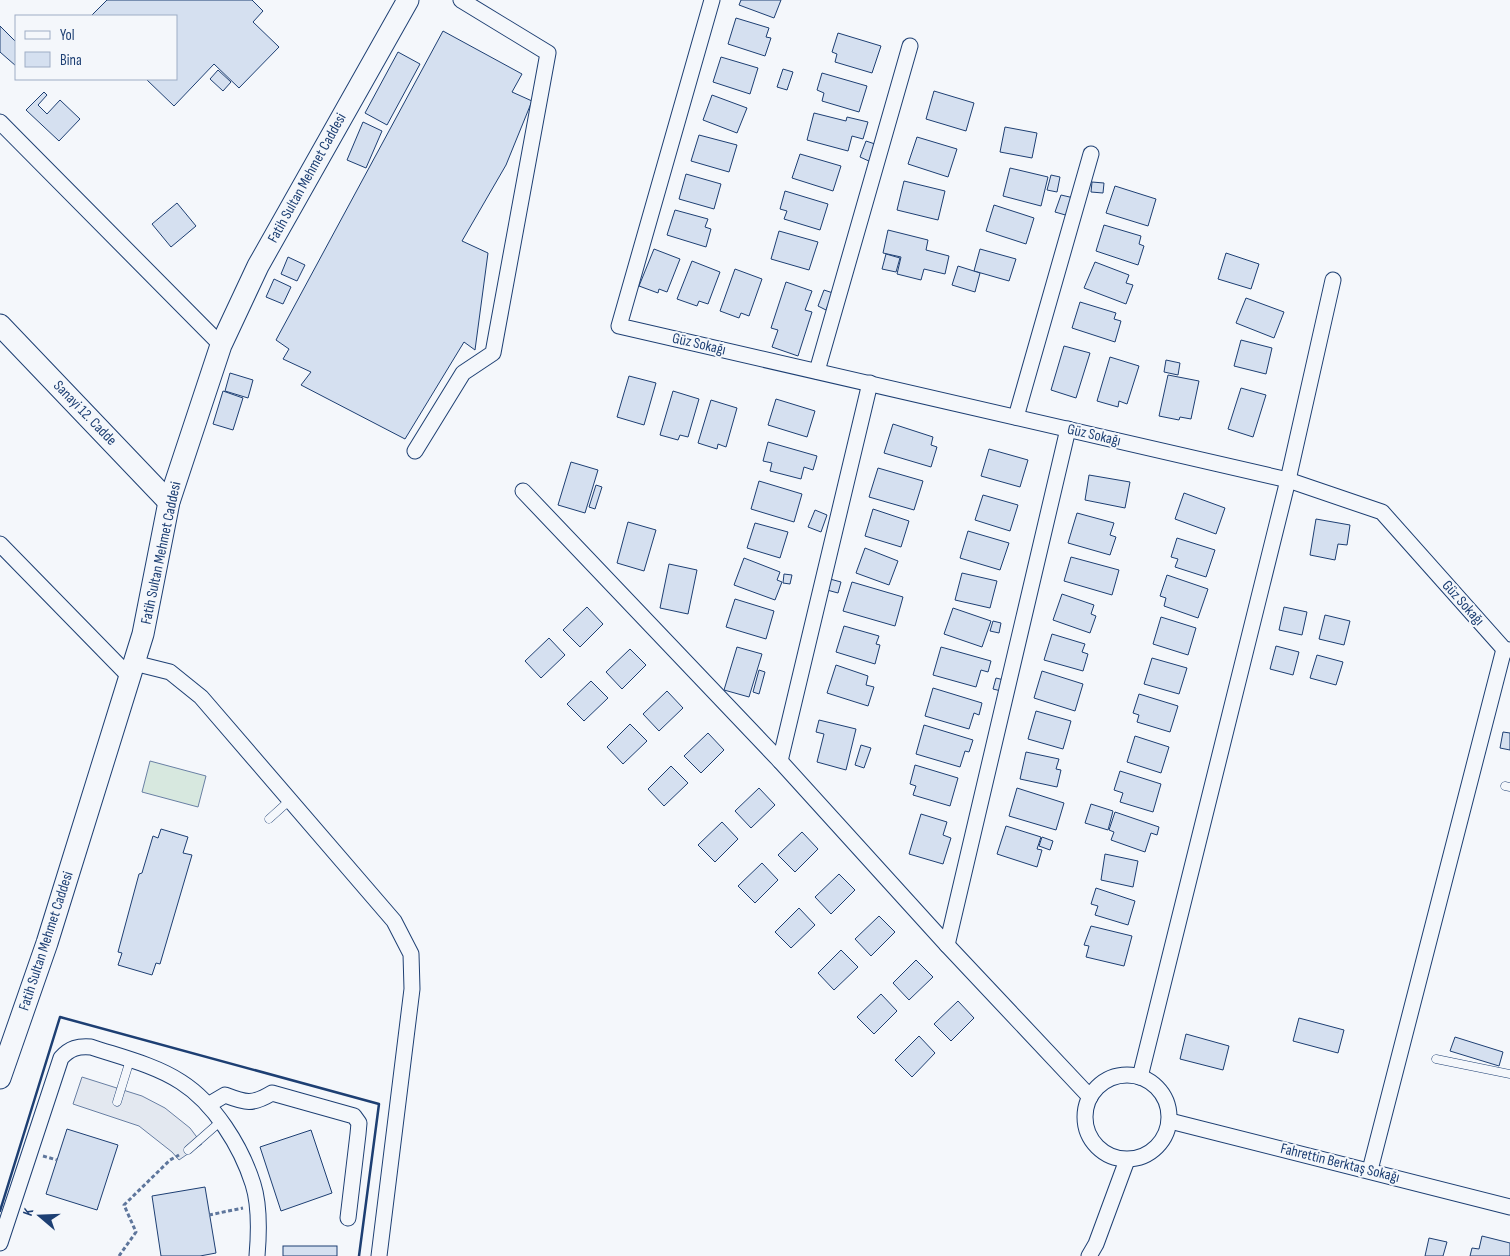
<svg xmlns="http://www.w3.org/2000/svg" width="1510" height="1256" viewBox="0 0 1510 1256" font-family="'Sofia Sans Condensed',sans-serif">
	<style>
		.green { fill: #d7e8df; stroke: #687fa3 }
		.parking { fill: #e3e8f0; stroke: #687fa3 }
		.building { fill: #d5e0f0; stroke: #1d3f73 }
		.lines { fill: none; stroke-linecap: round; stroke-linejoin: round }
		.lane-casing { stroke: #1d3f73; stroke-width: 9 }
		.street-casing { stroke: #1d3f73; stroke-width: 17 }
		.secondary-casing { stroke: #1d3f73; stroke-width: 23 }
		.path { stroke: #5e769c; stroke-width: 3; stroke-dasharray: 4 2.5; stroke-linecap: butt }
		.lane { stroke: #f4f7fb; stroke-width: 8 }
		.street { stroke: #f4f7fb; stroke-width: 15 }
		.secondary { stroke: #f4f7fb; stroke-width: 21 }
		.wall { stroke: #1d3f73; stroke-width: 2.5 }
		.labels { text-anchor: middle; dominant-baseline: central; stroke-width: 4; stroke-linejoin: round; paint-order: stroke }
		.street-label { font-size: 15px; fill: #1d3f73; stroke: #f4f7fb }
	</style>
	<rect width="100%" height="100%" fill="#f4f7fb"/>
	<polygon class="green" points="150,761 206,776 198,807 142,792"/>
	<polygon class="parking" points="82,1077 142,1096 165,1108 190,1128 202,1144 179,1160 172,1152 139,1126 73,1104"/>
	<g class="building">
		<polygon points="107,0 252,0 263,11 253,22 279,47 239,88 214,64 174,106 146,79 176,79 176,16 91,16"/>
		<polygon points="741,0 781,0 774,18 739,5"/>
		<polygon points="736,18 769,28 766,37 771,38 765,56 728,44"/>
		<polygon points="0,26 16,42 16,66 0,52"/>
		<polygon points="443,31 522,74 512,92 532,101 506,165 462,241 488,253 475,350 464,342 405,439 301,385 311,372 283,359 289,349 276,340"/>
		<polygon points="838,33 881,46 872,73 835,62 837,54 832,52"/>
		<polygon points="398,52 420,64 387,125 365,113"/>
		<polygon points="721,57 758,68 750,94 713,82"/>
		<polygon points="783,69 793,72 787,90 777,87"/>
		<polygon points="218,70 231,82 223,91 210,79"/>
		<polygon points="822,73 867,86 859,112 822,101 824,93 817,90"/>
		<polygon points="934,91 974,103 966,131 926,119"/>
		<polygon points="44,92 47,95 38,105 47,114 60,100 80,119 59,141 26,110"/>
		<polygon points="712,95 747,108 737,133 703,120"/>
		<polygon points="814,113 846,121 847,117 868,122 863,139 852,136 848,151 807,140"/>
		<polygon points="363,122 382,131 366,168 347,160"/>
		<polygon points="1005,127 1037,133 1032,158 1000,152"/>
		<polygon points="699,135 737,145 729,172 691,161"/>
		<polygon points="917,137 957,149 948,177 908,164"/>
		<polygon points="866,141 878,145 871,162 860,157"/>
		<polygon points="800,154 841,166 833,191 792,178"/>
		<polygon points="1010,168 1048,177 1041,206 1003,196"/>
		<polygon points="686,174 721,184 714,209 679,199"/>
		<polygon points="1051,175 1060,177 1057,192 1047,190"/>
		<polygon points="904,181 945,191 938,220 897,210"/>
		<polygon points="1092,182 1104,183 1103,193 1091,192"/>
		<polygon points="1115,186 1156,199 1148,226 1106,213"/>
		<polygon points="785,191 828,204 820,230 784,219 787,211 780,209"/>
		<polygon points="1061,195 1074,198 1069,216 1055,212"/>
		<polygon points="177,203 196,226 171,247 152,224"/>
		<polygon points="994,205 1034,218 1026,244 986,231"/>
		<polygon points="675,210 708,219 705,227 711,229 706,247 667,235"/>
		<polygon points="1104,225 1141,236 1139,244 1144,246 1138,265 1096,251"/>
		<polygon points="888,230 928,240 926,250 949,256 945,274 924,269 921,280 897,274 901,257 883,253"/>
		<polygon points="779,231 818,242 809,270 771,259"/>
		<polygon points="654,249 680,259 667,292 659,289 658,293 639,286"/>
		<polygon points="980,249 1016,259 1009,281 974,271"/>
		<polygon points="1226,253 1259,264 1251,289 1218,279"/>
		<polygon points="886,254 900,258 896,272 882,269"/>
		<polygon points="288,257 305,265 297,281 281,274"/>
		<polygon points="692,261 720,272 708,304 699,301 697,306 677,299"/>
		<polygon points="1095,262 1129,275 1126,283 1133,285 1126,304 1084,288"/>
		<polygon points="958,266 980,273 975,292 952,285"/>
		<polygon points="735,269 762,279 749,316 741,313 739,318 720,311"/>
		<polygon points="274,279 291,287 283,304 266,297"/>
		<polygon points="786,282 812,291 805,310 812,312 798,356 772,347 778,330 771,328"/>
		<polygon points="824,290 833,293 826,310 818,306"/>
		<polygon points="1246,298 1284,312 1274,338 1236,323"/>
		<polygon points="1080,302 1116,313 1114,319 1121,321 1115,342 1072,328"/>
		<polygon points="1241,340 1272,348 1266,374 1234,366"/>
		<polygon points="1064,346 1090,353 1076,398 1051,390"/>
		<polygon points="1110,357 1139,366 1127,404 1119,401 1118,407 1097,401"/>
		<polygon points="1166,360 1180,363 1178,375 1164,372"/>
		<polygon points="230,373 253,380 248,398 225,391"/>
		<polygon points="1168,375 1199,381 1191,419 1180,417 1179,420 1159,416"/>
		<polygon points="629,376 656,383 644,425 617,417"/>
		<polygon points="1241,388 1266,395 1253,437 1228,429"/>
		<polygon points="223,391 243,398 233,430 213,424"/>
		<polygon points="673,391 699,399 688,437 680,435 678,440 660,435"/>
		<polygon points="776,399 815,411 807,437 768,425"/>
		<polygon points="711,400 737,408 726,447 718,444 717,449 698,443"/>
		<polygon points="893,424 933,437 931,445 937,447 931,467 884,453"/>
		<polygon points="768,442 817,456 813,470 804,467 801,479 770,471 772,463 763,461"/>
		<polygon points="989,449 1028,460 1020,487 981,476"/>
		<polygon points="571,462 598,470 585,513 558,505"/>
		<polygon points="878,468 923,481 914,510 869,497"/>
		<polygon points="1089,475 1130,482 1125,508 1085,500"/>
		<polygon points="759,481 802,494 794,522 751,509"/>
		<polygon points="596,485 602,487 595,509 589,507"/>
		<polygon points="1184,493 1225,508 1216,534 1175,519"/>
		<polygon points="983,495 1018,505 1010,531 975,520"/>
		<polygon points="873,509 909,521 901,547 865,536"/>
		<polygon points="815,510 827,515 821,532 808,527"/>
		<polygon points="1077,513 1114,523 1110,535 1116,537 1110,555 1068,543"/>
		<polygon points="1316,519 1350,525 1347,545 1338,544 1335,560 1310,555"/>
		<polygon points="628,522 656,530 644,571 617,563"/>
		<polygon points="755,523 788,532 780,558 747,548"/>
		<polygon points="968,531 1009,543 1000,570 960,558"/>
		<polygon points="1177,538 1215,550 1206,577 1175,567 1178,559 1171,557"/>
		<polygon points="865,548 898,561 889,585 856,573"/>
		<polygon points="1071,557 1119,570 1112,595 1064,581"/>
		<polygon points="744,558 780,572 777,580 782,582 775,600 734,585"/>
		<polygon points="669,564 697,570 688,614 660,608"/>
		<polygon points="962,573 997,581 990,608 955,600"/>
		<polygon points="784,574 792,575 790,584 783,583"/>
		<polygon points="1167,575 1208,589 1198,618 1164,606 1166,598 1160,596"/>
		<polygon points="830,579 841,582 838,593 827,590"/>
		<polygon points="852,582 903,597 895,626 843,611"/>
		<polygon points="1062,594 1094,605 1091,614 1096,616 1090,633 1053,620"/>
		<polygon points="735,599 774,611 766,639 726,627"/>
		<polygon points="587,607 603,624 580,647 563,630"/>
		<polygon points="1284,607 1307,612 1302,635 1279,630"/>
		<polygon points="953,608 991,621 982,647 944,634"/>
		<polygon points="1325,615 1350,621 1344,645 1319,639"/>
		<polygon points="1161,617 1196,628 1188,655 1153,644"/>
		<polygon points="993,621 1001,623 999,633 990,631"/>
		<polygon points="844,626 879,636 876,644 880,645 875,664 836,652"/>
		<polygon points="1052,634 1085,644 1082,652 1088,654 1083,671 1044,660"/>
		<polygon points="549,638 565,655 541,678 525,661"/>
		<polygon points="1276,646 1299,652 1293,675 1270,669"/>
		<polygon points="737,647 762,654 749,697 724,690"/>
		<polygon points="941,647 991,661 988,672 981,670 976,687 933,675"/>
		<polygon points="630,649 646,665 622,689 606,672"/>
		<polygon points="1317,655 1343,662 1336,685 1310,678"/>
		<polygon points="1152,658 1187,668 1179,694 1144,684"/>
		<polygon points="836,665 868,676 866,685 874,687 868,706 827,693"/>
		<polygon points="759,670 765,672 759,694 753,692"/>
		<polygon points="1042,671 1083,684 1075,711 1034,698"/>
		<polygon points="996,678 1004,680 1001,691 993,689"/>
		<polygon points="591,681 608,698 584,721 567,704"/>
		<polygon points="933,688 982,703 979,715 974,713 969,729 925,716"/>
		<polygon points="667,691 683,708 659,731 643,714"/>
		<polygon points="1139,694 1178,706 1170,732 1137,722 1139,715 1133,713"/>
		<polygon points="1036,711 1071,721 1063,749 1028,739"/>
		<polygon points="819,720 856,729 846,770 817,762 824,734 816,732"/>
		<polygon points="630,724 647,741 623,764 607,747"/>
		<polygon points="924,725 973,740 969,752 965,751 960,767 916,754"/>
		<polygon points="1503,732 1510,733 1510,750 1500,748"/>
		<polygon points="708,733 724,750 701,773 684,756"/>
		<polygon points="1135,736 1169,747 1161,773 1127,762"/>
		<polygon points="861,745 871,748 864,768 855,765"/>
		<polygon points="1026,752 1059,759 1056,769 1061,770 1057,787 1020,779"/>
		<polygon points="915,765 958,778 950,806 913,795 916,786 910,784"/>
		<polygon points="671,766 688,783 664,806 648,789"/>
		<polygon points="1120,771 1161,784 1153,812 1120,802 1123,793 1114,790"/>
		<polygon points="759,788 775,805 751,828 735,811"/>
		<polygon points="1017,788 1064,803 1056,830 1009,816"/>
		<polygon points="1091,804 1113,811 1108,830 1085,823"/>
		<polygon points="1115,812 1159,827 1157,835 1151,833 1145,852 1111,840 1114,832 1109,830"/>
		<polygon points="921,814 947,822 943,835 951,838 943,864 909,854"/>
		<polygon points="722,822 738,839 715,862 698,845"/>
		<polygon points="1006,826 1041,837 1037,849 1042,850 1037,867 997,854"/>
		<polygon points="161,829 188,837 183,853 192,855 160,964 156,963 152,975 118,965 122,953 118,952 139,874 142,873 153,836 158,838"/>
		<polygon points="802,832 818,849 795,872 778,855"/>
		<polygon points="1042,837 1053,841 1050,850 1039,846"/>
		<polygon points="1105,854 1138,861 1133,887 1101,880"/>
		<polygon points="762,863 778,880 755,903 738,886"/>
		<polygon points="839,874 855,890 831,914 815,897"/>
		<polygon points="1096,888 1135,901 1128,925 1095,915 1098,906 1091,904"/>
		<polygon points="799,908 815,925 791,948 775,932"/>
		<polygon points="879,916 895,932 871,956 855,939"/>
		<polygon points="1091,926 1132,936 1124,966 1086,957 1089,946 1084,945"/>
		<polygon points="841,950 858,967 834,990 818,973"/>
		<polygon points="916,960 933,977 909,1000 893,983"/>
		<polygon points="881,994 897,1011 874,1034 857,1017"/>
		<polygon points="958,1001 974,1018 951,1041 934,1024"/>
		<polygon points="1299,1018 1344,1030 1338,1053 1293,1041"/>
		<polygon points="1186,1034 1229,1046 1223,1070 1180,1059"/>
		<polygon points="919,1036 935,1053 912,1077 895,1060"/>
		<polygon points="1455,1037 1503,1052 1499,1066 1450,1051"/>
		<polygon points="67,1129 118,1145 97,1210 46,1194"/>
		<polygon points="311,1130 332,1193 281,1211 260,1147"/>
		<polygon points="205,1187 216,1253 200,1256 161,1256 152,1196"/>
		<polygon points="1482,1236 1510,1243 1510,1256 1470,1256 1472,1248 1479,1249"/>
		<polygon points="1429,1238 1447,1242 1443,1256 1425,1256"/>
		<rect x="283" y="1246" width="54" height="10"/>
	</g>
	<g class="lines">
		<defs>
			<g id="lane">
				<polyline points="1505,786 1510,787"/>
				<polyline points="269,819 290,800"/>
				<polyline points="1436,1059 1510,1074"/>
				<polyline points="117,1102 130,1060"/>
				<polyline points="188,1150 221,1121"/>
			</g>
			<g id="street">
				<polyline points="712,0 619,326 1288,480 1382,512 1504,649 1510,650"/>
				<polyline points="0,122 221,345"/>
				<polyline points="817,371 910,46"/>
				<polyline points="1016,417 1091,154"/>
				<polyline points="415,451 463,373 493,353 548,53 461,0"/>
				<polyline points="523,491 780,761 947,945 1090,1097"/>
				<polyline points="0,544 130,677"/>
				<polyline points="134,663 170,672 201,697 394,921 411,954 412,989 379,1256"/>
				<polyline points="780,761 870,383"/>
				<polyline points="947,945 1068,429"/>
				<circle cx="1127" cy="1117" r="42"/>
				<polyline points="1140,1077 1288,480 1333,280"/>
				<path d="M208 1105 225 1095C246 1103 252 1105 272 1093L354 1116 359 1123 358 1134 348 1218"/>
				<polyline points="1170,1121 1510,1207"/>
				<polyline points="1370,1170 1504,649"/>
				<path d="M0 1243 61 1058C70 1048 78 1046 91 1047 121 1057 155 1065 181 1082 214 1103 241 1146 253 1184 260 1206 259 1233 257 1256"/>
				<polyline points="1089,1256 1096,1244 1127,1160"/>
			</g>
			<g id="secondary">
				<polyline points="0,325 169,502"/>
				<polyline points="0,1078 47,943 143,634 169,502 221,345 258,266 408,0"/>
			</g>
		</defs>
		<use href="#lane" class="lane-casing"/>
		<use href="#street" class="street-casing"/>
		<use href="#secondary" class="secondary-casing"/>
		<g class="path">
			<polyline points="43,1156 57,1160"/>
			<polyline points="209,1215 243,1208"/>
			<polyline points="119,1256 136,1232 124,1205 170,1160 179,1155"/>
		</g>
		<use href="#lane" class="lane"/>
		<use href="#street" class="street"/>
		<use href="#secondary" class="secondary"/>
		<polyline class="wall" points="0,1211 60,1017 379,1104 359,1256"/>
	</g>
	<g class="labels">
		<g class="street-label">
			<text transform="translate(307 178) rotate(-61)">Fatih Sultan Mehmet Caddesi</text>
			<text transform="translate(699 344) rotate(13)">Güz Sokağı</text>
			<text transform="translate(85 413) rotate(46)">Sanayi 12. Cadde</text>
			<text transform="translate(1094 435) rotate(13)">Güz Sokağı</text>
			<text transform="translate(161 553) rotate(-78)">Fatih Sultan Mehmet Caddesi</text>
			<text transform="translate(1463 603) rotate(48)">Güz Sokağı</text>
			<text transform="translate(46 941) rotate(-72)">Fatih Sultan Mehmet Caddesi</text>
			<text transform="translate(1340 1163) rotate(14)">Fahrettin Berktaş Sokağı</text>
		</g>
	</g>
	<rect x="15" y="15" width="162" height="65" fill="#f4f7fb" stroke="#9eadc5"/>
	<rect x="25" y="31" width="25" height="8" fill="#f4f7fb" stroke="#9eadc5"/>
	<text x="60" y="40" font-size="15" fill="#1d3f73">Yol</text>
	<rect x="25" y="52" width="25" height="15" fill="#d5e0f0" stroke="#9eadc5"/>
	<text x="60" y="65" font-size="15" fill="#1d3f73">Bina</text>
	<g transform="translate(40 1216) rotate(289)" stroke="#f4f7fb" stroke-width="4" paint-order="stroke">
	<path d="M0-4L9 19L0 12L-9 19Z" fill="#1d3f73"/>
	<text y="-8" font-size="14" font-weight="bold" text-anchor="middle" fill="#1d3f73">K</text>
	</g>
</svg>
